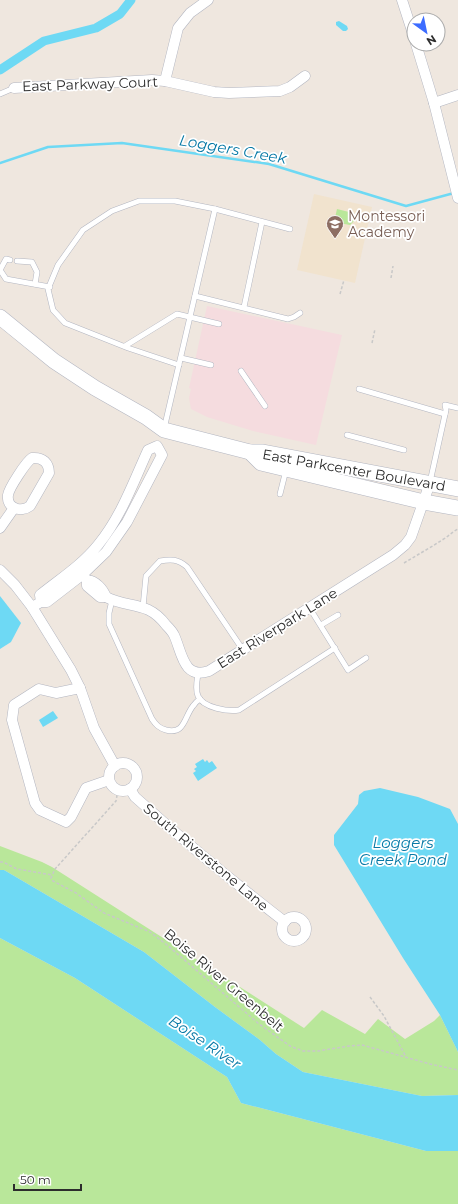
<svg xmlns="http://www.w3.org/2000/svg" width="458" height="1204" viewBox="0 0 458 1204" font-family="Montserrat,sans-serif">
	<style>
		.education { fill: #f1e3ce }
		.medical { fill: #f5dcdf }
		.green { fill: #b9e79a }
		.water { fill: #6ed9f4 }
		.lines { fill: none; stroke-linecap: round; stroke-linejoin: round }
		.stream { stroke: #6ed9f4; stroke-width: 2.5 }
		.canal { stroke: #6ed9f4; stroke-width: 9 }
		.lane-casing { stroke: #b3b6c1; stroke-width: 6 }
		.street-casing { stroke: #b3b6c1; stroke-width: 11 }
		.secondary-casing { stroke: #b3b6c1; stroke-width: 16 }
		.path { stroke: #c8c8c8; stroke-width: 1.5; stroke-dasharray: 3 2; stroke-linecap: butt }
		.lane { stroke: #fff; stroke-width: 5 }
		.street { stroke: #fff; stroke-width: 10 }
		.secondary { stroke: #fff; stroke-width: 15 }
		.labels { text-anchor: middle; dominant-baseline: central; stroke-width: 3.5; stroke-linejoin: round; paint-order: stroke }
		.street-label { font-size: 14px; fill: #2d2d2d; stroke: #fff }
		.education-label { font-size: 14px; fill: #785e54; stroke: #fff; text-anchor: start }
		.water-label { font-size: 15px; font-style: italic; fill: #0779a6; stroke: #fff }
	</style>
	<rect width="100%" height="100%" fill="#efe7df"/>
	<polygon class="education" points="314,194 372,207 355,283 297,270"/>
	<polygon class="medical" points="207,306 342,335 316,445 253,431 207,417 191,409 189,398 191,389 189,388"/>
	<g class="green">
		<polygon points="337,209 349,212 352,211 355,216 355,220 350,225 334,222"/>
		<polygon points="0,846 42,862 52,867 304,1028 322,1010 365,1034 378,1019 405,1039 434,1021 440,1015 458,1052 458,1095 422,1096 303,1072 276,1054 260,1040 215,1007 144,952 4,870 0,870"/>
		<polygon points="0,938 75,978 227,1077 241,1103 426,1151 458,1151 458,1204 0,1204"/>
	</g>
	<g class="water">
		<polygon points="339,21 347,26 348,29 346,31 343,31 336,25 336,22"/>
		<polygon points="0,596 21,623 11,642 0,649"/>
		<polygon points="53,711 58,718 43,727 39,720"/>
		<polygon points="203,759 205,762 207,760 209,763 212,761 217,768 198,781 193,773 196,771 194,769 197,767 195,764"/>
		<polygon points="380,788 418,797 450,809 458,824 458,1052 440,1015 403,958 334,845 334,835 358,804 359,795 364,791"/>
		<polygon points="0,870 4,870 144,952 215,1007 260,1040 276,1054 303,1072 422,1096 458,1095 458,1151 426,1151 241,1103 227,1077 75,978 0,938"/>
	</g>
	<g class="lines">
		<polyline class="stream" points="0,163 48,147 122,143 269,164 406,206 454,193"/>
		<polyline class="canal" points="0,70 44,41 96,28 120,14 131,0"/>
		<defs>
			<g id="lane">
				<polyline points="0,94 14,88"/>
				<polyline points="10,260 6,259 0,270 6,279 50,287"/>
				<polyline points="17,261 32,262 37,272 35,284"/>
				<polyline points="195,296 288,319 294,317 300,313"/>
				<polyline points="244,307 262,222"/>
				<polyline points="125,346 177,314 219,324"/>
				<polyline points="181,358 211,365"/>
				<polyline points="179,365 128,348 65,323 53,310 48,289 58,265 83,230 112,211 139,201 175,201 215,209 290,229"/>
				<polyline points="241,371 265,406"/>
				<polyline points="359,389 445,414"/>
				<polyline points="164,429 215,209"/>
				<polyline points="347,435 404,450"/>
				<polyline points="430,482 446,410 445,405 458,408"/>
				<polyline points="280,494 286,470"/>
				<path d="M112 600 109 613V624L152 719C156 725 159 728 166 730 185 735 184 717 193 706 195 703 197 701 200 699"/>
				<path d="M143 607 146 576 160 561C171 559 178 559 187 567L243 650"/>
				<polyline points="309,607 348,670 366,658"/>
				<polyline points="321,625 338,615"/>
				<path d="M198 674C197 681 195 689 198 696 203 708 229 712 239 710L335 648"/>
			</g>
			<g id="street">
				<polyline points="402,0 414,37"/>
				<polyline points="416,44 434,103 458,198"/>
				<polyline points="165,81 178,28 190,13 208,0"/>
				<polyline points="14,88 152,80 165,81 214,92 229,93 280,91 290,87 305,76"/>
				<polyline points="434,103 458,95"/>
				<path d="M32 458C43 457 49 463 49 473L30 506C21 513 6 508 8 495 9 488 26 462 32 458Z"/>
				<polyline points="0,528 14,508"/>
				<polyline points="0,570 15,585 32,607 71,670 80,688 94,728 115,766"/>
				<path d="M79 571 87 580C96 581 103 589 106 597H100L87 586V580"/>
				<path d="M106 597C129 609 147 600 166 625 169 628 172 631 174 635 182 652 183 680 209 671L393 555 405 545 411 537 430 483"/>
				<path d="M32 607 41 602H47L82 575 106 552 127 522 162 455 157 446 148 450C133 483 121 517 98 545 82 565 60 579 40 595L41 602"/>
				<polyline points="80,688 56,693 39,689 14,705 12,720 35,803 40,810 66,822 71,817 86,788 109,780"/>
				<circle cx="123" cy="777" r="14"/>
				<path d="M130 789 135 797C183 840 233 882 285 922"/>
				<circle cx="294" cy="929" r="12"/>
			</g>
			<g id="secondary">
				<polyline points="0,317 54,361 95,388 146,417 164,430 250,452 263,452 458,489"/>
				<polyline points="250,452 261,463 424,502 458,508"/>
			</g>
		</defs>
		<use href="#lane" class="lane-casing"/>
		<use href="#street" class="street-casing"/>
		<use href="#secondary" class="secondary-casing"/>
		<g class="path">
			<polyline points="391,278 393,266"/>
			<polyline points="340,294 344,280"/>
			<polyline points="372,343 375,329"/>
			<path d="M404 563C417 555 430 548 442 540 448 537 452 532 458 529"/>
			<path d="M123 761C135 762 142 772 137 784"/>
			<polyline points="112,789 121,793"/>
			<polyline points="118,790 116,801 55,869 51,878 53,881 76,893 104,913 150,932 167,945 259,1024 290,1046 303,1051 318,1051 349,1046 362,1045 430,1064 458,1070"/>
			<polyline points="0,862 3,862 17,869 52,875"/>
			<polyline points="370,997 384,1016 406,1057"/>
		</g>
		<use href="#lane" class="lane"/>
		<use href="#street" class="street"/>
		<use href="#secondary" class="secondary"/>
	</g>
	<defs>
		<symbol id="school-pin" viewBox="-11 -11 22 30"><path d="M0 17L-7.5 6A9.5 9.5 0 1 1 7.5 6Z" fill="#8d6e63" stroke="#fff"/><path d="M0-5L7-2L0 1L-7-2ZM-4 1L0 2.5L4 1V4Q0 6-4 4Z" fill="#fff"/></symbol>
	</defs>
	<g fill-rule="evenodd">
		<use href="#school-pin" x="325" y="214" width="20" height="27"/>
	</g>
	<g class="labels">
		<g class="street-label">
			<text transform="translate(90 84) rotate(-2)">East Parkway Court</text>
			<text transform="translate(354 470) rotate(10)">East Parkcenter Boulevard</text>
			<text transform="translate(277 628) rotate(-32)">East Riverpark Lane</text>
			<text transform="translate(206 857) rotate(40)">South Riverstone Lane</text>
			<text transform="translate(224 980) rotate(40)">Boise River Greenbelt</text>
		</g>
		<g class="education-label">
			<text x="348" y="216">Montessori<tspan x="348" dy="16">Academy</tspan></text>
		</g>
		<g class="water-label">
			<text transform="translate(233 149) rotate(10)">Loggers Creek</text>
			<text x="403" y="842">Loggers<tspan x="403" dy="17">Creek Pond</tspan></text>
			<text transform="translate(205 1042) rotate(34)">Boise River</text>
		</g>
	</g>
	<g transform="translate(426 32) rotate(147)"><circle r="19" fill="#ffffff" stroke="#ababab"/>
	<path d="M0-3L7 15L0 10L-7 15Z" fill="#3c6cff"/>
	<text y="-6" font-size="11" font-weight="bold" text-anchor="middle" fill="#2d2d2d">N</text>
	</g>
	<path d="M14 1184v6h67v-6" fill="none" stroke="#2d2d2d" stroke-width="2"/>
	<text x="20" y="1184" font-size="12" fill="#2d2d2d" stroke="#ffffff" stroke-width="3" paint-order="stroke">50 m</text>
</svg>
